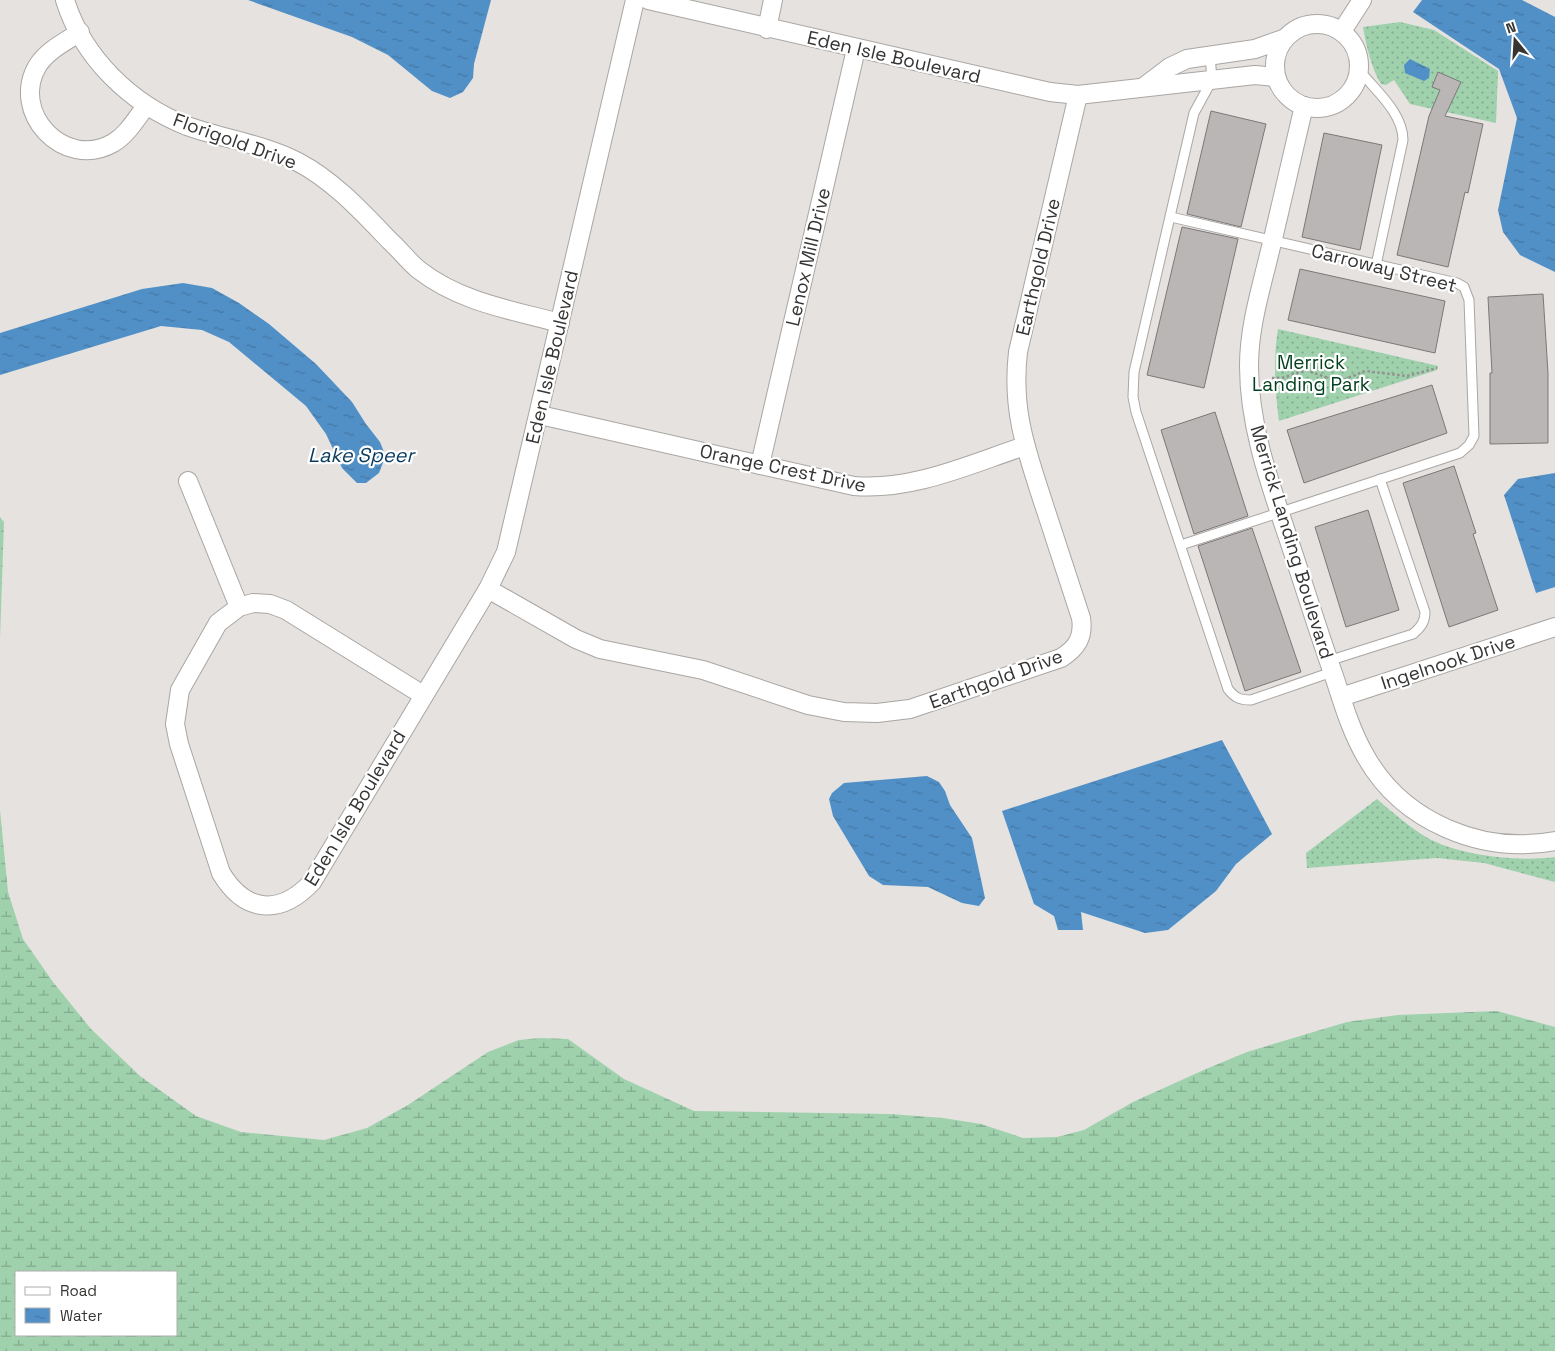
<svg xmlns="http://www.w3.org/2000/svg" width="1555" height="1351" viewBox="0 0 1555 1351" font-family="'Space Grotesk',sans-serif">
	<style>
		.grass { fill: url(#grass-dots) }
		.wetland { fill: url(#wetland-marsh); fill-rule: evenodd }
		.water { fill: url(#water-ripples) }
		.building { fill: #bbb6b6; stroke: #7c7877 }
		.lines { fill: none; stroke-linecap: round; stroke-linejoin: round }
		.lane-casing { stroke: #a9a6a3; stroke-width: 11 }
		.street-casing { stroke: #a9a6a3; stroke-width: 20 }
		.path { stroke: #93918f; stroke-width: 2.5; stroke-dasharray: 2.5 2.5; stroke-linecap: butt }
		.lane { stroke: #fff; stroke-width: 9 }
		.street { stroke: #fff; stroke-width: 18 }
		.labels { text-anchor: middle; dominant-baseline: central; stroke-width: 4.5; stroke-linejoin: round; paint-order: stroke }
		.street-label { font-size: 19px; fill: #363534; stroke: #fff }
		.park-label { font-size: 19px; fill: #044120; stroke: #fff }
		.water-label { font-size: 20px; font-style: italic; fill: #093a5f; stroke: #fff }
	</style>
	<defs>
		<pattern id="grass-dots" width="8" height="8" patternUnits="userSpaceOnUse" patternTransform="scale(1.25)"><rect width="8" height="8" fill="#9fd1ad"/><path d="M2 2h.1M6 6h.1" fill="none" stroke="#82aa8e" stroke-width="1.8" stroke-linecap="round"/></pattern>
		<pattern id="wetland-marsh" width="20" height="14" patternUnits="userSpaceOnUse" patternTransform="scale(1.25)"><rect width="20" height="14" fill="#9fd1ad"/><path d="M1 5h8M5 5V1M11 12h8M15 12V8" fill="none" stroke="#82aa8e"/></pattern>
		<pattern id="water-ripples" width="26" height="14" patternUnits="userSpaceOnUse" patternTransform="scale(1.25)"><rect width="26" height="14" fill="#5190c7"/><path d="M2 4q2-2 4 0t4 0M15 11q2-2 4 0t4 0" fill="none" stroke="#4476a2"/></pattern>
	</defs>
	<rect width="100%" height="100%" fill="#e5e2df"/>
	<g class="grass">
		<path d="M1400 22 1434 30 1498 71 1496 123 1410 104 1394 80 1386 85 1381 84C1372 70 1366 45 1363 27Z"/>
		<path d="M1278 329 1438 366 1437 370 1279 421C1275 390 1273 360 1278 329Z"/>
		<path d="M1377 799C1392 812 1408 826 1426 837 1459 856 1518 862 1555 857V882L1484 863 1437 858 1307 868 1306 853Z"/>
	</g>
	<g class="wetland">
		<polygon points="0,517 4,522 0,639"/>
		<path d="M0 810 8 892 23 939 53 982 91 1029 140 1076 196 1116 241 1132 324 1140 367 1128 408 1105 488 1052 519 1040 540 1038 568 1039 624 1079 694 1111 890 1114 943 1118 981 1124 1023 1138 1057 1137 1084 1130 1133 1102 1206 1069 1247 1052 1347 1022 1398 1015 1497 1011 1555 1027V1351H0ZM176 1272V1335H16V1272Z"/>
	</g>
	<g class="water">
		<polygon points="248,0 491,0 474,64 473,78 463,92 450,98 432,91 388,55 352,37"/>
		<polygon points="1422,0 1522,0 1555,17 1555,272 1520,255 1503,232 1498,210 1517,118 1499,69 1413,12"/>
		<polygon points="1410,59 1430,69 1429,78 1424,81 1405,73 1404,65"/>
		<polygon points="183,283 212,288 239,303 269,324 316,364 352,402 366,424 380,442 384,452 384,460 379,473 366,483 357,483 342,468 326,434 306,406 229,342 202,330 161,326 0,375 0,333 142,289"/>
		<polygon points="1555,473 1555,587 1536,593 1504,495 1518,479"/>
		<polygon points="1222,740 1272,834 1236,864 1216,891 1168,930 1145,933 1081,912 1083,930 1058,930 1054,916 1034,904 1002,811"/>
		<polygon points="927,776 939,782 945,791 950,805 972,838 985,898 979,906 962,903 928,887 883,885 869,876 833,816 829,799 832,793 844,783"/>
	</g>
	<g class="building">
		<polygon points="1438,72 1461,82 1445,116 1483,124 1468,193 1465,192 1448,267 1397,255 1429,116 1440,90 1432,87"/>
		<polygon points="1211,111 1266,124 1241,227 1187,214"/>
		<polygon points="1324,133 1382,145 1360,250 1302,237"/>
		<polygon points="1182,227 1238,239 1204,388 1147,375"/>
		<polygon points="1300,269 1445,301 1435,353 1288,320"/>
		<polygon points="1543,294 1548,373 1548,443 1490,444 1490,373 1492,373 1488,297"/>
		<polygon points="1432,385 1447,433 1304,483 1287,430"/>
		<polygon points="1215,412 1248,516 1194,534 1161,430"/>
		<polygon points="1454,466 1476,533 1473,534 1498,610 1449,627 1403,483"/>
		<polygon points="1368,510 1399,610 1346,627 1315,527"/>
		<polygon points="1252,528 1301,672 1245,691 1198,546"/>
	</g>
	<g class="lines">
		<defs>
			<g id="lane">
				<path d="M1210 55 1212 80 1194 113 1134 372 1133 397 1136 412 1228 689C1235 698 1240 700 1251 700L1332 672"/>
				<path d="M1360 71C1376 91 1403 113 1403 140L1376 265"/>
				<polyline points="1171,217 1457,283 1464,287 1469,300 1474,436 1469,445 1460,453 1181,545"/>
				<path d="M1328 661 1413 634C1421 627 1425 622 1425 612L1380 479"/>
			</g>
			<g id="street">
				<path d="M65 0C83 58 131 104 187 126 224 139 263 144 298 162 334 181 362 212 390 241 400 250 409 262 419 270 460 302 511 310 560 323"/>
				<polyline points="648,0 1050,92 1078,95 1255,75 1276,77"/>
				<circle cx="1317" cy="66" r="42"/>
				<polyline points="767,29 773,0"/>
				<polyline points="1342,31 1362,0"/>
				<path d="M80 32C65 42 48 50 38 65 9 112 64 171 113 143 127 135 136 119 146 106"/>
				<polyline points="1145,86 1170,67 1187,59 1255,49 1283,39"/>
				<path d="M1304 106C1292 156 1281 206 1269 255 1260 292 1249 328 1249 366 1249 437 1278 504 1299 571 1311 608 1323 645 1336 682 1344 707 1352 733 1366 757 1403 822 1482 855 1555 841"/>
				<path d="M540 415 854 486C913 491 970 464 1025 446"/>
				<polyline points="760,465 856,49"/>
				<polyline points="188,481 239,607"/>
				<path d="M488 589 576 639 600 649 703 670 808 705 844 712 877 713 910 709 1061 658C1077 648 1084 637 1081 618 1069 581 1057 545 1045 508 1027 452 1011 412 1018 352L1078 95"/>
				<path d="M423 695 286 610 270 604 253 603 239 607 218 623 180 690 175 724 179 744 221 873C245 913 280 916 312 882L488 589 506 552 635 0"/>
				<polyline points="1341,697 1555,627"/>
			</g>
		</defs>
		<use href="#lane" class="lane-casing"/>
		<use href="#street" class="street-casing"/>
		<polyline class="path" points="1272,378 1282,378 1306,370 1328,378 1343,380 1365,371 1407,376 1437,368"/>
		<use href="#lane" class="lane"/>
		<use href="#street" class="street"/>
	</g>
	<g class="labels">
		<g class="street-label">
			<text transform="translate(894 57) rotate(13)">Eden Isle Boulevard</text>
			<text transform="translate(235 141) rotate(20)">Florigold Drive</text>
			<text transform="translate(808 257) rotate(-77)">Lenox Mill Drive</text>
			<text transform="translate(1038 267) rotate(-77)">Earthgold Drive</text>
			<text transform="translate(1384 268) rotate(14)">Carroway Street</text>
			<text transform="translate(552 357) rotate(-77)">Eden Isle Boulevard</text>
			<text transform="translate(783 468) rotate(12)">Orange Crest Drive</text>
			<text transform="translate(1292 542) rotate(73)">Merrick Landing Boulevard</text>
			<text transform="translate(1448 662) rotate(-18)">Ingelnook Drive</text>
			<text transform="translate(996 679) rotate(-20)">Earthgold Drive</text>
			<text transform="translate(355 808) rotate(-59)">Eden Isle Boulevard</text>
		</g>
		<g class="park-label">
			<text x="1311" y="362">Merrick<tspan x="1311" dy="22">Landing Park</tspan></text>
		</g>
		<g class="water-label">
			<text x="361" y="455">Lake Speer</text>
		</g>
	</g>
	<rect x="15" y="1271" width="162" height="65" fill="#ffffff" stroke="#afaeae"/>
	<rect x="25" y="1287" width="25" height="8" fill="#ffffff" stroke="#afaeae"/>
	<text x="60" y="1296" font-size="15" fill="#363534">Road</text>
	<rect x="25" y="1308" width="25" height="15" fill="url(#water-ripples)" stroke="#afaeae"/>
	<text x="60" y="1321" font-size="15" fill="#363534">Water</text>
	<g transform="translate(1515 40) rotate(342)" stroke="#ffffff" stroke-width="4" paint-order="stroke">
	<path d="M0-4L9 19L0 12L-9 19Z" fill="#363534"/>
	<text y="-8" font-size="14" font-weight="bold" text-anchor="middle" fill="#363534">N</text>
	</g>
</svg>
